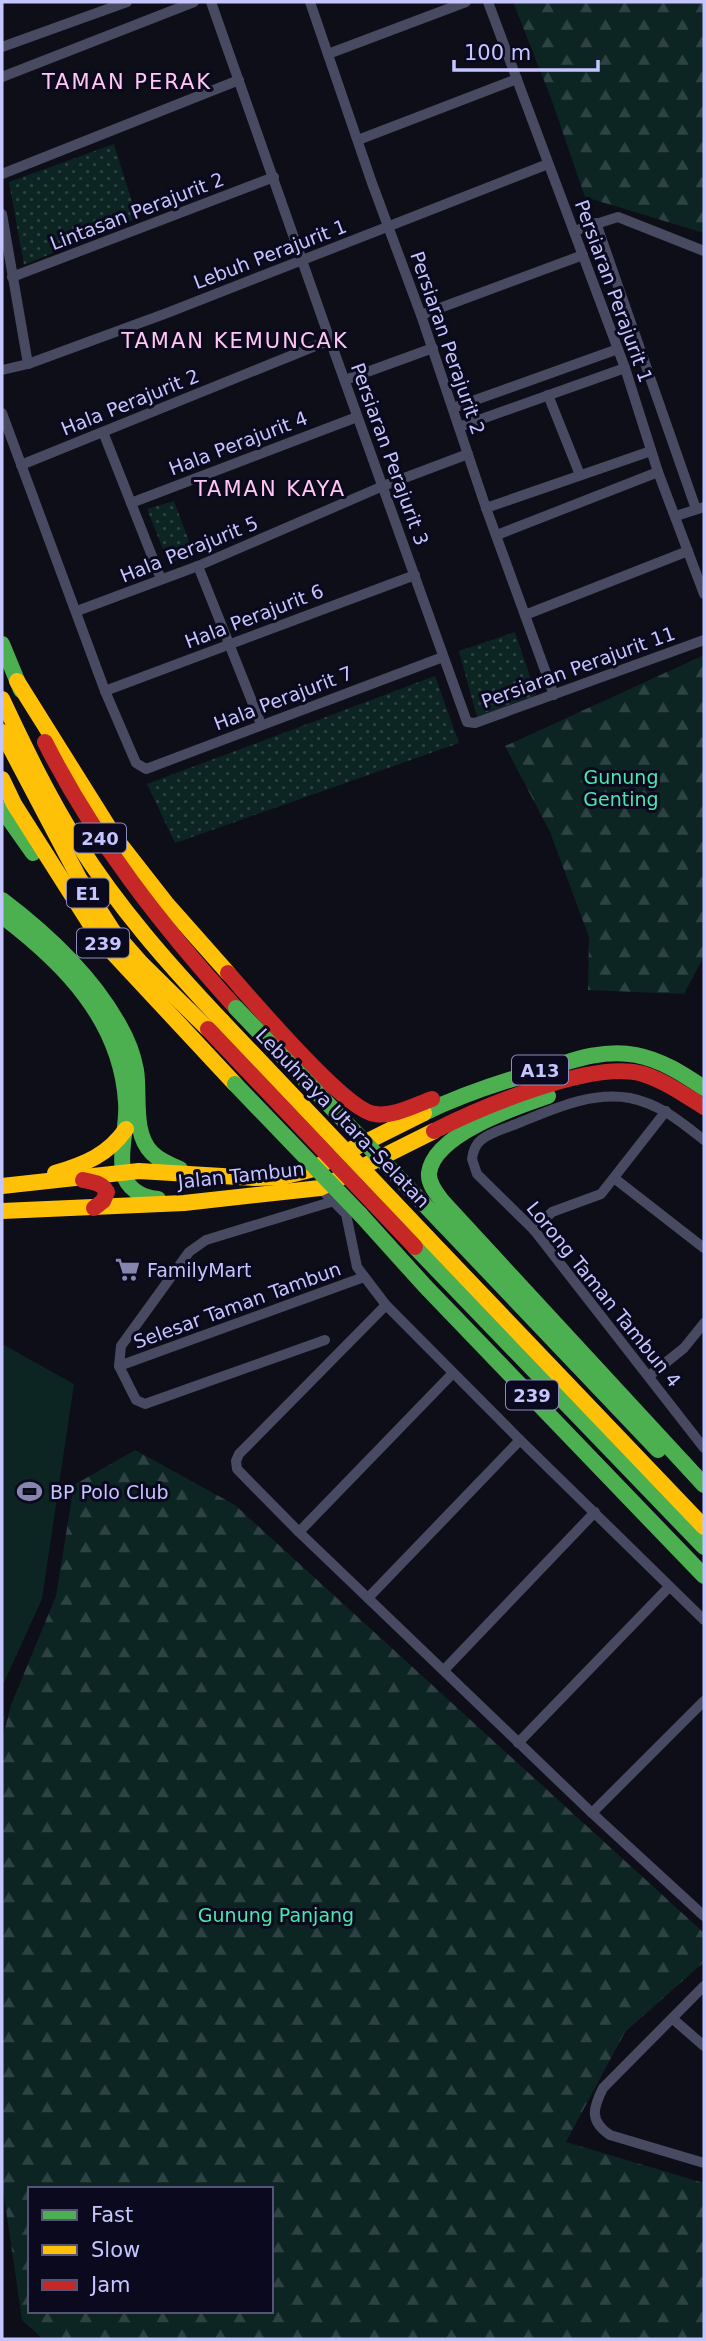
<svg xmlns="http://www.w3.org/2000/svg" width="706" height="2341" viewBox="0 0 706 2341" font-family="'DejaVu Sans',sans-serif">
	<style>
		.forest { fill: url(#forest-firs); fill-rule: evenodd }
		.park { fill: url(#park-dots) }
		.garden { fill: #0c2422 }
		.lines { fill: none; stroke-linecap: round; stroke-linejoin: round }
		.stream { stroke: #071f3b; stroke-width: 2.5 }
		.street { stroke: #484a62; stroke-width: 10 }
		.fast { stroke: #4caf50; stroke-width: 16 }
		.slow { stroke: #ffc107; stroke-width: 16 }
		.jam { stroke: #c62828; stroke-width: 16 }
		.fast-bridge { stroke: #4caf50; stroke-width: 16 }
		.slow-bridge { stroke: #ffc107; stroke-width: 16 }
		.jam-bridge { stroke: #c62828; stroke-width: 16 }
		.labels { text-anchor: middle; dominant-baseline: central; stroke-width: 6; stroke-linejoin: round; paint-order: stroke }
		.shield { fill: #0b091d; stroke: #8d8dbb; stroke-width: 2 }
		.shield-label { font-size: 18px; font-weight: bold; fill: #c5c5ff }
		.street-label { font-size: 19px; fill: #c5c5ff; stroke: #0b091d }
		.park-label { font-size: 19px; fill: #47e9ae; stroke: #0b091d }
		.poi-label { font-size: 19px; fill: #c5c5ff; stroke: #0b091d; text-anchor: start }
		.neighbourhood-label { font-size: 21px; letter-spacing: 2px; fill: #ffc7f1; stroke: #0b091d }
	</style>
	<defs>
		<pattern id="forest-firs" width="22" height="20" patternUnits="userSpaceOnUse" patternTransform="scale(1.75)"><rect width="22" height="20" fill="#0c2422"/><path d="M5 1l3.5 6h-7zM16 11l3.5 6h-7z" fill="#2e4243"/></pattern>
		<pattern id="park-dots" width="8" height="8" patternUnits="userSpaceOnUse" patternTransform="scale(1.75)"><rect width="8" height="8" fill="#0c2422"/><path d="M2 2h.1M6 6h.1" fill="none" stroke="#2e4243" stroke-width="1.8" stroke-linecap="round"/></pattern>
	</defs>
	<rect width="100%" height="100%" fill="#0e0e18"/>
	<g class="forest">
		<polygon points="513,2 704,2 704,233 585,197 551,98"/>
		<polygon points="704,655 704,956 684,994 588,990 589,937 550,832 505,746"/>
		<path d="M135 1450 235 1505 704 1933V1962L625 2032 566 2142 704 2183V2339H43L22 2320 2 2182V1740L11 1705 56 1596 74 1485ZM30 2189H271V2311H30Z"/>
	</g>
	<g class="park">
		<polygon points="114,144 137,218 24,265 9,182"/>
		<polygon points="174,501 193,552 169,564 147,509"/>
		<polygon points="515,632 536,695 477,717 459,651"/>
		<polygon points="435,676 459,743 175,843 147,784"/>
	</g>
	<polygon class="garden" points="2,1344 74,1384 42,1599 2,1687"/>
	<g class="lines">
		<polyline class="stream" points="2,1723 4,1718"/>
		<g class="street">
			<polyline points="211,2 330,340 467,722 475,723 704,640"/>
			<polyline points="310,2 372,183 421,315 486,508 554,695"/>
			<polyline points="488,2 625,368 658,472 704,594"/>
			<polyline points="2,47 127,2"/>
			<polyline points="328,54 466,2"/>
			<polyline points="2,77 194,2"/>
			<polyline points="358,140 517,79"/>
			<polyline points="2,174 239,80"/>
			<polyline points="2,214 28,364"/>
			<polyline points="596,223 696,509"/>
			<polyline points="574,231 618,217 704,251"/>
			<polyline points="12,277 274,177"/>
			<polyline points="421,315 583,255"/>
			<polyline points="2,370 28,364 167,313 548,164"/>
			<polyline points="345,380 433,348"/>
			<polyline points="548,395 580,475"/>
			<polyline points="453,408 618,349"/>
			<polyline points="2,413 105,691 136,763 146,769 443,657"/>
			<polyline points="459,427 625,368"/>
			<polyline points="103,432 161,579"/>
			<polyline points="21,465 330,340"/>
			<polyline points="131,503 357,417"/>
			<polyline points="486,508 651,451"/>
			<polyline points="676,516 704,507"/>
			<polyline points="497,535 658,472"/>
			<polyline points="198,566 261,724"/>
			<polyline points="77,611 198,566 383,486 468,454"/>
			<polyline points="525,615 688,551"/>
			<polyline points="105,691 415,575"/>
			<path d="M704 1140C681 1122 660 1104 630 1098 590 1091 551 1110 516 1124 504 1129 491 1132 481 1140 475 1145 473 1151 472 1159L477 1174 534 1230 704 1448"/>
			<polyline points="614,1178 704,1248"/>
			<polyline points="320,1188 346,1214 357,1267 386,1305 520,1440 704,1620"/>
			<polyline points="334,1201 206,1240 189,1252 121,1346 119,1366 364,1277"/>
			<polyline points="534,1230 552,1212 601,1194 666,1111"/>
			<polyline points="386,1305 239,1454 236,1461 237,1469 299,1532 592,1813 704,1916"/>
			<polyline points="119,1366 136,1400 145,1404 325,1340"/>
			<polyline points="649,1376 684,1348 704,1323"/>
			<polyline points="299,1532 453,1373"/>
			<polyline points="368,1598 520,1440"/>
			<polyline points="444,1670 595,1512"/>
			<polyline points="518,1743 669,1587"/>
			<polyline points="592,1813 704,1701"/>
			<path d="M704 1986 603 2088C593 2108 589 2121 610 2135L704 2163"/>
			<polyline points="673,2019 704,2046"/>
		</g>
		<g class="fast">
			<polyline points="2,644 21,690"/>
			<polyline points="2,809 33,853"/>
			<path d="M2 900C47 934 91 975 119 1025 127 1039 133 1054 136 1070 140 1096 132 1133 152 1153 160 1161 170 1165 180 1169"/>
			<path d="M2 916C64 963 121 1020 126 1102 128 1125 119 1148 123 1171 126 1189 142 1197 158 1199"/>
			<path d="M548 1096C516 1107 434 1134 429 1173 428 1184 437 1194 443 1202L704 1485"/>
			<path d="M424 1113C461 1095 497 1083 536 1072 568 1062 602 1048 636 1055 662 1060 683 1074 704 1088"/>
			<polyline points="360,1214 425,1286 704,1576"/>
			<polyline points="442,1223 658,1450"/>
			<polyline points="415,1247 704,1547"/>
		</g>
		<g class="slow">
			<polyline points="17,681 116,839 166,903 228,973"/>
			<path d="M2 699C25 748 48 796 77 842 118 907 169 965 222 1021"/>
			<polyline points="2,732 79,878 113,931 141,963 208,1029"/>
			<polyline points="2,779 14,804 99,938 235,1084"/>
			<path d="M55 1173C85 1164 108 1155 126 1129"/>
			<polyline points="2,1186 139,1171 255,1178 282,1177 310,1170 424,1113"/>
			<polyline points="2,1211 184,1203 320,1188 434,1131"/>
			<polyline points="427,1237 704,1527"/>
		</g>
		<g class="jam">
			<path d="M45 742C95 841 162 926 236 1008"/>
			<path d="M228 973C253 1001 345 1111 375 1114 394 1117 415 1105 432 1099"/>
			<path d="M434 1131C479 1108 594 1059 643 1074 665 1081 685 1095 704 1107"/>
			<path d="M83 1180C93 1182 102 1183 107 1192L103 1201 94 1208"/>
		</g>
		<g class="fast-bridge">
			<polyline points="236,1008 442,1223"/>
			<polyline points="235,1084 360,1214"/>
		</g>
		<polyline class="slow-bridge" points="222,1021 427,1237"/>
		<polyline class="jam-bridge" points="208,1029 415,1247"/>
	</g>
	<defs>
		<symbol id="supermarket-bare" viewBox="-9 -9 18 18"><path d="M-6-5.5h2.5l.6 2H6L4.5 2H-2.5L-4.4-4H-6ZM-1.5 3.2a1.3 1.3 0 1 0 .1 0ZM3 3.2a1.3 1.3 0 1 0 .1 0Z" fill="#8585ae" stroke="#0b091d" stroke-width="2.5" paint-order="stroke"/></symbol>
		<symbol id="stadium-bare" viewBox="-9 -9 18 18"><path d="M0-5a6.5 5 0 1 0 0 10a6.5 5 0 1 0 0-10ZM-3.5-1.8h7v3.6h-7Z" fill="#8585ae" stroke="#0b091d" stroke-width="2.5" paint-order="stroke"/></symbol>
	</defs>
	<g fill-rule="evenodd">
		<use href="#supermarket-bare" x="110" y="1252" width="35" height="35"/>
		<use href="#stadium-bare" x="12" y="1474" width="35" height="35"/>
	</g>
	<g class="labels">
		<g class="shield">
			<rect x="74" y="823.5" width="52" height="29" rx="5"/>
			<rect x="67" y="878.5" width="42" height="29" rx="5"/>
			<rect x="77" y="928.5" width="52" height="29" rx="5"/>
			<rect x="512" y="1055.5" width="56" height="29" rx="5"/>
			<rect x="506" y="1380.5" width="52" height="29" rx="5"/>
		</g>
		<g class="shield-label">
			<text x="100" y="838">240</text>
			<text x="88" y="893">E1</text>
			<text x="103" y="943">239</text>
			<text x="540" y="1070">A13</text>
			<text x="532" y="1395">239</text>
		</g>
		<g class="street-label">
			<text transform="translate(137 211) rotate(-21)">Lintasan Perajurit 2</text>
			<text transform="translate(270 254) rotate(-21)">Lebuh Perajurit 1</text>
			<text transform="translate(614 291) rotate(70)">Persiaran Perajurit 1</text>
			<text transform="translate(448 343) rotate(71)">Persiaran Perajurit 2</text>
			<text transform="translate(130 402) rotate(-22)">Hala Perajurit 2</text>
			<text transform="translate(238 443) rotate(-21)">Hala Perajurit 4</text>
			<text transform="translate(390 454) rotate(70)">Persiaran Perajurit 3</text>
			<text transform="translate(189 549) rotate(-22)">Hala Perajurit 5</text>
			<text transform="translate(254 616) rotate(-21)">Hala Perajurit 6</text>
			<text transform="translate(578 667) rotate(-20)">Persiaran Perajurit 11</text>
			<text transform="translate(283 698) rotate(-21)">Hala Perajurit 7</text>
			<text transform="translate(343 1118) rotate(46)">Lebuhraya Utara–Selatan</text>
			<text transform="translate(241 1175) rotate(-6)">Jalan Tambun</text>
			<text transform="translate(604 1294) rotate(51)">Lorong Taman Tambun 4</text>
			<text transform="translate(237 1305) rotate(-20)">Selesar Taman Tambun</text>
		</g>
		<g class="park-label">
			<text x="621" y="777">Gunung<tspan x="621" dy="22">Genting</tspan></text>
			<text x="276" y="1915">Gunung Panjang</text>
		</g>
		<g class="poi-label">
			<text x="147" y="1270">FamilyMart</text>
			<text x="50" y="1492">BP Polo Club</text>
		</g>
		<g class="neighbourhood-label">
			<text x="127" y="82">TAMAN PERAK</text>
			<text x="235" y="341">TAMAN KEMUNCAK</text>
			<text x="270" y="489">TAMAN KAYA</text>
		</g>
	</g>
	<rect width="706" height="2341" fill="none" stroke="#c5c5ff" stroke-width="7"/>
	<rect x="28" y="2187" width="245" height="126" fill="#0b091d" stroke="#555477" stroke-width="2"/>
	<rect x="42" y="2210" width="35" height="10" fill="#4caf50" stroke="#555477" stroke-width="2"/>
	<text x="91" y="2222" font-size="21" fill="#c5c5ff">Fast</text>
	<rect x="42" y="2245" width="35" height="10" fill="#ffc107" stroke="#555477" stroke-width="2"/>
	<text x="91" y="2257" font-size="21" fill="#c5c5ff">Slow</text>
	<rect x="42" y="2280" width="35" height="10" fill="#c62828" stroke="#555477" stroke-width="2"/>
	<text x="91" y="2292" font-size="21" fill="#c5c5ff">Jam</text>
	<path d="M454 60v10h144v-10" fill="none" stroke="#c5c5ff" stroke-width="3.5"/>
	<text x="464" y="60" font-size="21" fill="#c5c5ff" stroke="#0b091d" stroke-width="5" paint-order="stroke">100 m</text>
</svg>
